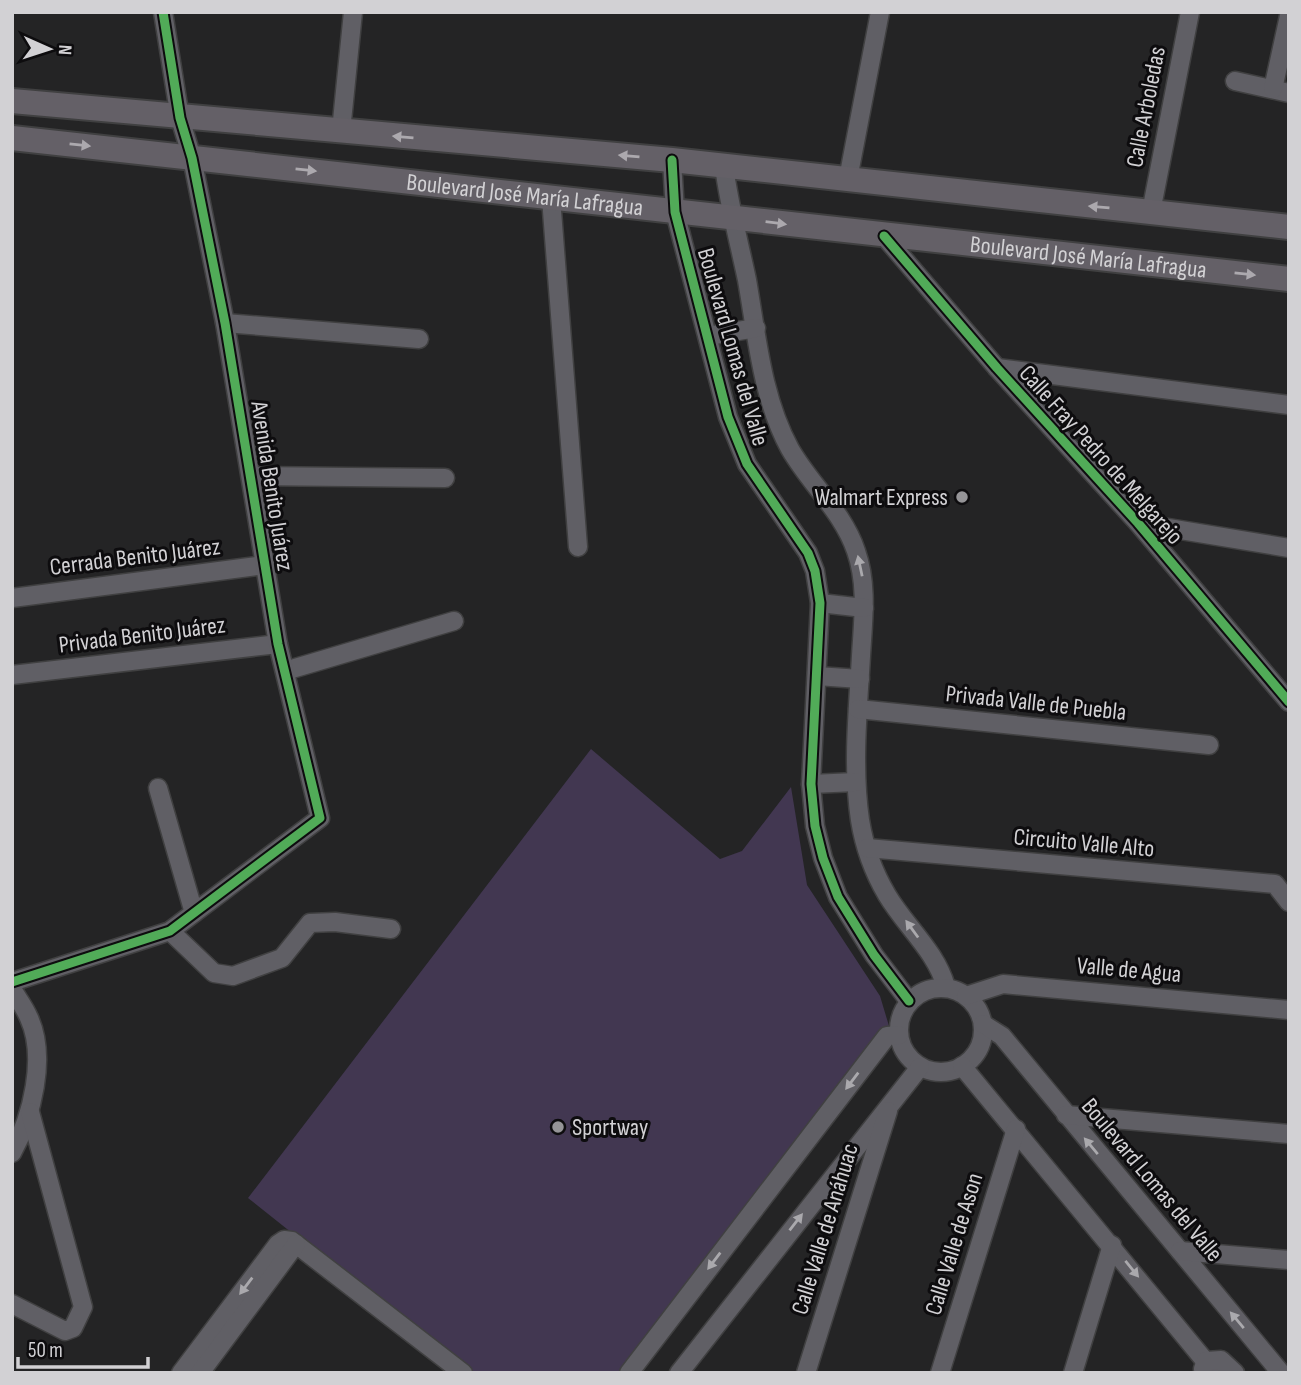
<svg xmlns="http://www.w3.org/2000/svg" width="1301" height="1385" viewBox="0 0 1301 1385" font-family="'Sofia Sans Condensed',sans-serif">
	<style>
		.grass { fill: #423751 }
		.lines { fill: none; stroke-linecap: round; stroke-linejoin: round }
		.street-casing { stroke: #404041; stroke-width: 21 }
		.secondary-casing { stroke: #404041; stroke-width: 28 }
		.street { stroke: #605f65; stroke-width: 18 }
		.secondary { stroke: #646067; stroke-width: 24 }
		.cycleway-casing { stroke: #0d0c0e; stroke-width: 13 }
		.cycleway { stroke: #51ab58; stroke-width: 9 }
		.oneway { fill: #aca9ae }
		.oneway2 { fill: #aaa9ad }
		.poi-dot { fill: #959497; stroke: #0d0c0e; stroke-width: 2.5 }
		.labels { text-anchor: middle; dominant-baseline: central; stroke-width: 6; stroke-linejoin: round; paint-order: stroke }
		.street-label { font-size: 24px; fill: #d2d1d4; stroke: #0d0c0e }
		.poi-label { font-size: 24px; fill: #d2d1d4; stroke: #0d0c0e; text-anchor: end }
	</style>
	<rect width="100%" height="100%" fill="#242425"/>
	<polygon class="grass" points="591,749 720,859 742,851 791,787 807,885 880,996 889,1026 869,1056 622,1373 468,1373 248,1198"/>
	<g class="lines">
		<defs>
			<g id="street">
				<polyline points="1235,81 1289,93"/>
				<polyline points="1273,89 1289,16"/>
				<polyline points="341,131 353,12"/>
				<polyline points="672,160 675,212 728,417 747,464 808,553 815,571 820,603 811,784 815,826 823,858 838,897 874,955 909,1001"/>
				<path d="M724 166C729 205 739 242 747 280 757 337 762 398 790 449 810 484 843 512 856 551 868 585 863 621 861 656 858 710 852 766 860 820 864 845 874 873 887 895 906 927 936 951 946 987"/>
				<polyline points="848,179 880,12"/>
				<polyline points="551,198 578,547"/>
				<polyline points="1151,212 1190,12"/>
				<polyline points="884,236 997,368 1138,523 1289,702"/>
				<polyline points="225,323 419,339"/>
				<polyline points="708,336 756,328"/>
				<polyline points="997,368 1289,405"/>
				<polyline points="251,476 445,478"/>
				<polyline points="1138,523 1289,548"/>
				<polyline points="12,598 265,565"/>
				<polyline points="820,603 864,608"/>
				<polyline points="285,671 454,621"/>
				<polyline points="12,675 278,644"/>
				<polyline points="817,676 860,679"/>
				<polyline points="858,709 1209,745"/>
				<polyline points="811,784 856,782"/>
				<polyline points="158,788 194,913"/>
				<polyline points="867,848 1275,884 1289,902"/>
				<polyline points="170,931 214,973 233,976 282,958 310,923 335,922 391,929"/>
				<polyline points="12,982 170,931 320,818 278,644 225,323 192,158 180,118 163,12"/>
				<circle cx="941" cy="1030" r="42"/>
				<path d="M12 989C18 999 25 1008 29 1018 47 1057 32 1117 12 1153"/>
				<polyline points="966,996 1003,984 1289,1010"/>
				<polyline points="983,1024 1002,1036 1281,1373"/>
				<polyline points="962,1066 1215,1373"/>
				<polyline points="1066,1115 1289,1134"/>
				<polyline points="1180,1251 1289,1260"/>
				<polyline points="12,1304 65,1331 73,1328 83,1307 30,1112"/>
				<polyline points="1203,1369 1206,1361 1221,1360 1235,1373"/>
				<polyline points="181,1373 278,1244 284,1240 292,1241 463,1373"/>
				<polyline points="200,1373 296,1244"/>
				<polyline points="629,1373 887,1036 899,1035"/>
				<polyline points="679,1373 920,1067"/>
				<polyline points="806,1373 888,1111"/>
				<polyline points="940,1373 1016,1129"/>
				<polyline points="1073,1373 1112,1245"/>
			</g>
			<g id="secondary">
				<polyline points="12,101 672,160 1289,227"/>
				<path id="s1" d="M12 138 1289 279"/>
			</g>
		</defs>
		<use href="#street" class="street-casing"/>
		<use href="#secondary" class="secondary-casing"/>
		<use href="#street" class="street"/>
		<use href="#secondary" class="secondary"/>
		<defs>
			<g id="cycleway">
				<polyline points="672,160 675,212 728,417 747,464 808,553 815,571 820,603 811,784 815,826 823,858 838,897 874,955 909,1001"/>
				<polyline points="884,236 997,368 1138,523 1289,702"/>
				<polyline points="12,982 170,931 320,818 278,644 225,323 192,158 180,118 163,12"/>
			</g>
		</defs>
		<use href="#cycleway" class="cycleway-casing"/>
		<use href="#cycleway" class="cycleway"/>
	</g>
	<defs><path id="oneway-solid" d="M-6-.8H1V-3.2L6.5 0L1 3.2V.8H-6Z" transform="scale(1.75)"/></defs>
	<g class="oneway">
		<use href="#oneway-solid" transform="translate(403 137) rotate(-175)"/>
		<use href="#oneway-solid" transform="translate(80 145) rotate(6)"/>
		<use href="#oneway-solid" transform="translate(629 156) rotate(-175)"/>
		<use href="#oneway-solid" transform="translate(306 170) rotate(6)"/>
		<use href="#oneway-solid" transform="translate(1099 207) rotate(-175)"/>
		<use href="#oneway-solid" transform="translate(776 223) rotate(7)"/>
		<use href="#oneway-solid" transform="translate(1245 274) rotate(6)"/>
	</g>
	<g class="oneway2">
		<use href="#oneway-solid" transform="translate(860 566) rotate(-102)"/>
		<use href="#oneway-solid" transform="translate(912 929) rotate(-126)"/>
		<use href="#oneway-solid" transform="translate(852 1081) rotate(127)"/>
		<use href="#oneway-solid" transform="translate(1091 1146) rotate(-130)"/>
		<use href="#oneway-solid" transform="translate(796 1222) rotate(-52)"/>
		<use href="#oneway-solid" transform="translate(714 1261) rotate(127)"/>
		<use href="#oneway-solid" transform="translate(1132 1269) rotate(51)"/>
		<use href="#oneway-solid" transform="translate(246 1286) rotate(127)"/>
		<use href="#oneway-solid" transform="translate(1237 1320) rotate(-130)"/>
	</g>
	<g class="poi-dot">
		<circle cx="962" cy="497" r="7"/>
		<circle cx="558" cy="1127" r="7"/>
	</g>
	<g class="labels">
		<g class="street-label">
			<text transform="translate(1146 107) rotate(-79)">Calle Arboledas</text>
			<text stroke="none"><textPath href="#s1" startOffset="516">Boulevard José María Lafragua</textPath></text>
			<text stroke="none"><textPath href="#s1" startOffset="1083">Boulevard José María Lafragua</textPath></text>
			<text transform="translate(733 347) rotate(74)">Boulevard Lomas del Valle</text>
			<text transform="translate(1101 455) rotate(48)">Calle Fray Pedro de Melgarejo</text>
			<text transform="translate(272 486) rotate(81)">Avenida Benito Juárez</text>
			<text transform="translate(135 557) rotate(-7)">Cerrada Benito Juárez</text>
			<text transform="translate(142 635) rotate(-7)">Privada Benito Juárez</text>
			<text transform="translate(1036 703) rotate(6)">Privada Valle de Puebla</text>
			<text transform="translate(1084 843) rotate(5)">Circuito Valle Alto</text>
			<text transform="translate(1129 970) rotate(5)">Valle de Agua</text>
			<text transform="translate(1152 1180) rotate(50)">Boulevard Lomas del Valle</text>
			<text transform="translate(825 1229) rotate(-73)">Calle Valle de Anáhuac</text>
			<text transform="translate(954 1244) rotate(-73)">Calle Valle de Ason</text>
		</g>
		<g class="poi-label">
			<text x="948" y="497">Walmart Express</text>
			<text x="572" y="1127" text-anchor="start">Sportway</text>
		</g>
	</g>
	<rect width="1301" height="1385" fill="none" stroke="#d2d1d4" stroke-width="28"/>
	<g transform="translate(49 49) rotate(93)" stroke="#0d0c0e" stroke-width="5" paint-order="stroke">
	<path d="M0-5L12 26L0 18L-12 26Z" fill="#d2d1d4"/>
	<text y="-10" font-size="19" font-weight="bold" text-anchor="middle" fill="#d2d1d4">N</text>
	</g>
	<path d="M18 1357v10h130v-10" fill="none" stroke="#d2d1d4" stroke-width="3.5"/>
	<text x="28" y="1357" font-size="21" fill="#d2d1d4" stroke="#0d0c0e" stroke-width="5" paint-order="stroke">50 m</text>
</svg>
